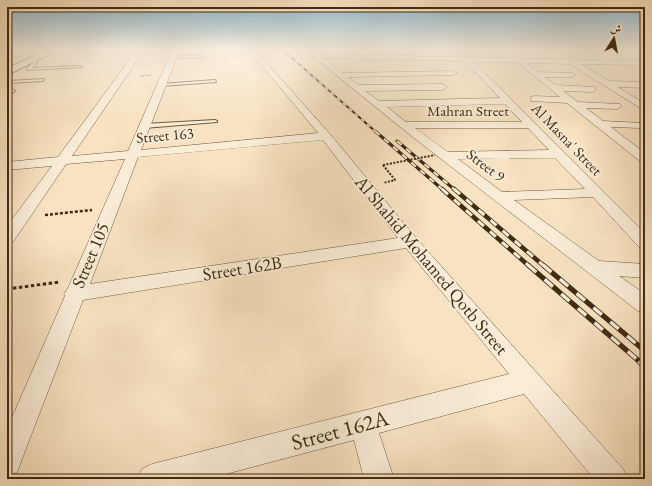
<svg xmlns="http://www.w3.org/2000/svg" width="652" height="486" viewBox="0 0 652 486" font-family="'EB Garamond',Amiri,serif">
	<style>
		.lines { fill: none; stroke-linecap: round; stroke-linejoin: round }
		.service-casing { stroke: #6c5a3e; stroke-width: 2 }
		.minor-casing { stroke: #6c5a3e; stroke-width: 1 }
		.tertiary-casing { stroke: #6c5a3e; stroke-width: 1 }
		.secondary-casing { stroke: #3e2c13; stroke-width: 2 }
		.path-far3 { stroke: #3e2c13; stroke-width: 1; stroke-dasharray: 1.5 1; stroke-linecap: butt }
		.path-far2 { stroke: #3e2c13; stroke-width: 2; stroke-dasharray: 2 1.5; stroke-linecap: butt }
		.path-far1 { stroke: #3e2c13; stroke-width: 2.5; stroke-dasharray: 3 2; stroke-linecap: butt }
		.path { stroke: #3e2c13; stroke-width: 3; stroke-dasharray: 3.5 2.5; stroke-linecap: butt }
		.service { fill: #faecd7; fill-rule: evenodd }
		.minor { fill: #faecd7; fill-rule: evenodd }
		.tertiary { fill: #faecd7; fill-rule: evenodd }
		.secondary { fill: #faecd7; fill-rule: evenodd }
		.rail-far4-casing { stroke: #3e2c13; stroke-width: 2 }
		.rail-far3-casing { stroke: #3e2c13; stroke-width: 3 }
		.rail-far2-casing { stroke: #3e2c13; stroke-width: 4.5 }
		.rail-far1-casing { stroke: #3e2c13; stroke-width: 5 }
		.rail-casing { stroke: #3e2c13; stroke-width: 6 }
		.rail-far4 { stroke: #faecd7; stroke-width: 1.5; stroke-dasharray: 4; stroke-linecap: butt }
		.rail-far3 { stroke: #faecd7; stroke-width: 2; stroke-dasharray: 6; stroke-linecap: butt }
		.rail-far2 { stroke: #faecd7; stroke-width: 3; stroke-dasharray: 8; stroke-linecap: butt }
		.rail-far1 { stroke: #faecd7; stroke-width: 3.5; stroke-dasharray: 11; stroke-linecap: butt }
		.rail { stroke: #faecd7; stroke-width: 4.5; stroke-dasharray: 14; stroke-linecap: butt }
		.path-bridge { stroke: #3e2c13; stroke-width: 2; stroke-dasharray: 2 1.5; stroke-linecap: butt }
		.labels { text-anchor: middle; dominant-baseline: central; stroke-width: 3.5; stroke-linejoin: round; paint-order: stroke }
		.far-street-label { font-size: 15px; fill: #3e2c13; stroke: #faecd7 }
		.street-label { font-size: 18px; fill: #3e2c13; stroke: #faecd7 }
		.near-street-label { font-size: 22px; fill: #3e2c13; stroke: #faecd7 }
	</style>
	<rect width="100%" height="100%" fill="#f8e2c1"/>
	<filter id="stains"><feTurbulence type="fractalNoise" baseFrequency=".005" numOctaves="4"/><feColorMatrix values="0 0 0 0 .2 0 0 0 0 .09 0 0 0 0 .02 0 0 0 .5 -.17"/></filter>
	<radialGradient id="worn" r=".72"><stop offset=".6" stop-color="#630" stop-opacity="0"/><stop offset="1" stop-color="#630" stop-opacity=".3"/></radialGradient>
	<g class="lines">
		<defs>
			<g id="service">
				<polygon points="203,55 204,57 173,58 171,57"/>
				<polygon points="33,58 37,63 32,68 80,66 82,67 27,70 27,68 33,63 31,59"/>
				<polygon points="44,79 43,81 7,83 7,81"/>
				<polygon points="215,80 216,82 161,86 159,85 161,84"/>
				<polygon points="7,88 14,90 15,91 7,96 7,93 10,91 7,90"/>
				<polygon points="215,120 217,121 217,122 144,128 141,126 144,124"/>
			</g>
			<g id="minor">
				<polygon points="50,50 77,50 74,52 52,53 50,52"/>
				<path d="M143 50H150L139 58 72 156 128 151 169 57 170 50H176L177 57 141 150 318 133 249 50H255L330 134 416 238 623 469 628 479H594L524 394 379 433 394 479H364L354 440 207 479H137L142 469 152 464 509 374 406 248 83 300 17 472 7 476V429L65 296 64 294 68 288 125 159 66 164 13 242 7 244V226L52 166 7 170V162L58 157 133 55ZM323 140 398 238 90 284 138 157Z"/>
				<path d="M305 50H312L317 54 643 61 622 50H630L645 56V65L581 64 609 81 645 82V88L618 87 645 104V111L570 64 526 63 538 72 572 73 576 75 572 77H544L556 85 595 87V91L592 92 563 91 578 102 620 104 622 106 617 109 586 108 603 121 644 123V127L640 128 611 127 645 153V163L641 162 567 103 531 101V97L534 96 560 97 517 62H474L645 233V249L639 247 593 197 514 200 599 261 645 264V278L619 276 645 294V313L638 311 414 138ZM323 58 465 61 500 98 379 101 365 91 443 90 447 87 443 84 359 85 348 77 453 75 457 73 453 71 342 73ZM505 104 522 122H406L387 107ZM415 128H528L549 150 448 152ZM555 158 585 189 502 192 458 159Z"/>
			</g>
			<polygon id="tertiary" points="39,50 56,51 52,54 7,58 7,52"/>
			<polygon id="secondary" points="48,50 58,50 7,75 7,68"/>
		</defs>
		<use href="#service" class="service-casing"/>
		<use href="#minor" class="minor-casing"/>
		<use href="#tertiary" class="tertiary-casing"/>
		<use href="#secondary" class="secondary-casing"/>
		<polyline class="path-far3" points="140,76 151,75"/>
		<polyline class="path-far2" points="383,165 395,180 383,183"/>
		<polyline class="path-far1" points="45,215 92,210"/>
		<polyline class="path" points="7,289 60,282"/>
		<use href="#service" class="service"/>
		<use href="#minor" class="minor"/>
		<use href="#tertiary" class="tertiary"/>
		<use href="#secondary" class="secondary"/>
		<defs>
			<polyline id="rail-far4" points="283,50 376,132"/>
			<g id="rail-far3">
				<polyline points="375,131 443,190"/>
				<polyline points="397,141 455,190"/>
			</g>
			<g id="rail-far2">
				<polyline points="442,189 529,266"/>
				<polyline points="454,189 544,266"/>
			</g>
			<g id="rail-far1">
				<polyline points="528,265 640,362"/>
				<polyline points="543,265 645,351"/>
			</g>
			<polyline id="rail" points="639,361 645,367"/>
		</defs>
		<use href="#rail-far4" class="rail-far4-casing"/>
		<use href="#rail-far3" class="rail-far3-casing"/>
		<use href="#rail-far2" class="rail-far2-casing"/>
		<use href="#rail-far1" class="rail-far1-casing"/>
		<use href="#rail" class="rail-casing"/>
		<use href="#rail-far4" class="rail-far4"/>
		<use href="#rail-far3" class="rail-far3"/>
		<use href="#rail-far2" class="rail-far2"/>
		<use href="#rail-far1" class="rail-far1"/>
		<use href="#rail" class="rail"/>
		<polyline class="path-bridge" points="383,165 435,155"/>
	</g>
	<linearGradient id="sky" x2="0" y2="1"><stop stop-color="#8ab8d2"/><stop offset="0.42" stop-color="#fcf2e3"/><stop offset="1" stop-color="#fcf2e3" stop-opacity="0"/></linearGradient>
	<rect width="652" height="118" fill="url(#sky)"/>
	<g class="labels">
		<g class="far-street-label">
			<text x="468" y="110">Mahran Street</text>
			<text transform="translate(165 135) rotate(-5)">Street 163</text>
			<text transform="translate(567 139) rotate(46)">Al Masna' Street</text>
			<text transform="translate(486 165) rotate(37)">Street 9</text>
		</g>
		<g class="street-label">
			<text transform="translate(90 255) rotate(-67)">Street 105</text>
			<text transform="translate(432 265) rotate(50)">Al Shahid Mohamed Qotb Street</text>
			<text transform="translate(242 268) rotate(-9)">Street 162B</text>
		</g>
		<g class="near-street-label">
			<text transform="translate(340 430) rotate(-15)">Street 162A</text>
		</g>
	</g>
	<rect width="652" height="486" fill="none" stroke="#f8e2c1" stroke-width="24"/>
	<rect x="8" y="8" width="636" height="470" fill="none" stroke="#3e2c13" stroke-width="2"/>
	<rect x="12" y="12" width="628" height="462" fill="none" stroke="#3e2c13"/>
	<g transform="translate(614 38) rotate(11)" stroke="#faecd7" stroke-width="3" paint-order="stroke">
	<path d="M0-3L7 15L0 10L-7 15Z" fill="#3e2c13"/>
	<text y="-6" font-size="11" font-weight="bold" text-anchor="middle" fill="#3e2c13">ش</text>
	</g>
	<rect width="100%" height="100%" filter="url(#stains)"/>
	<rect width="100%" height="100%" fill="url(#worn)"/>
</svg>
